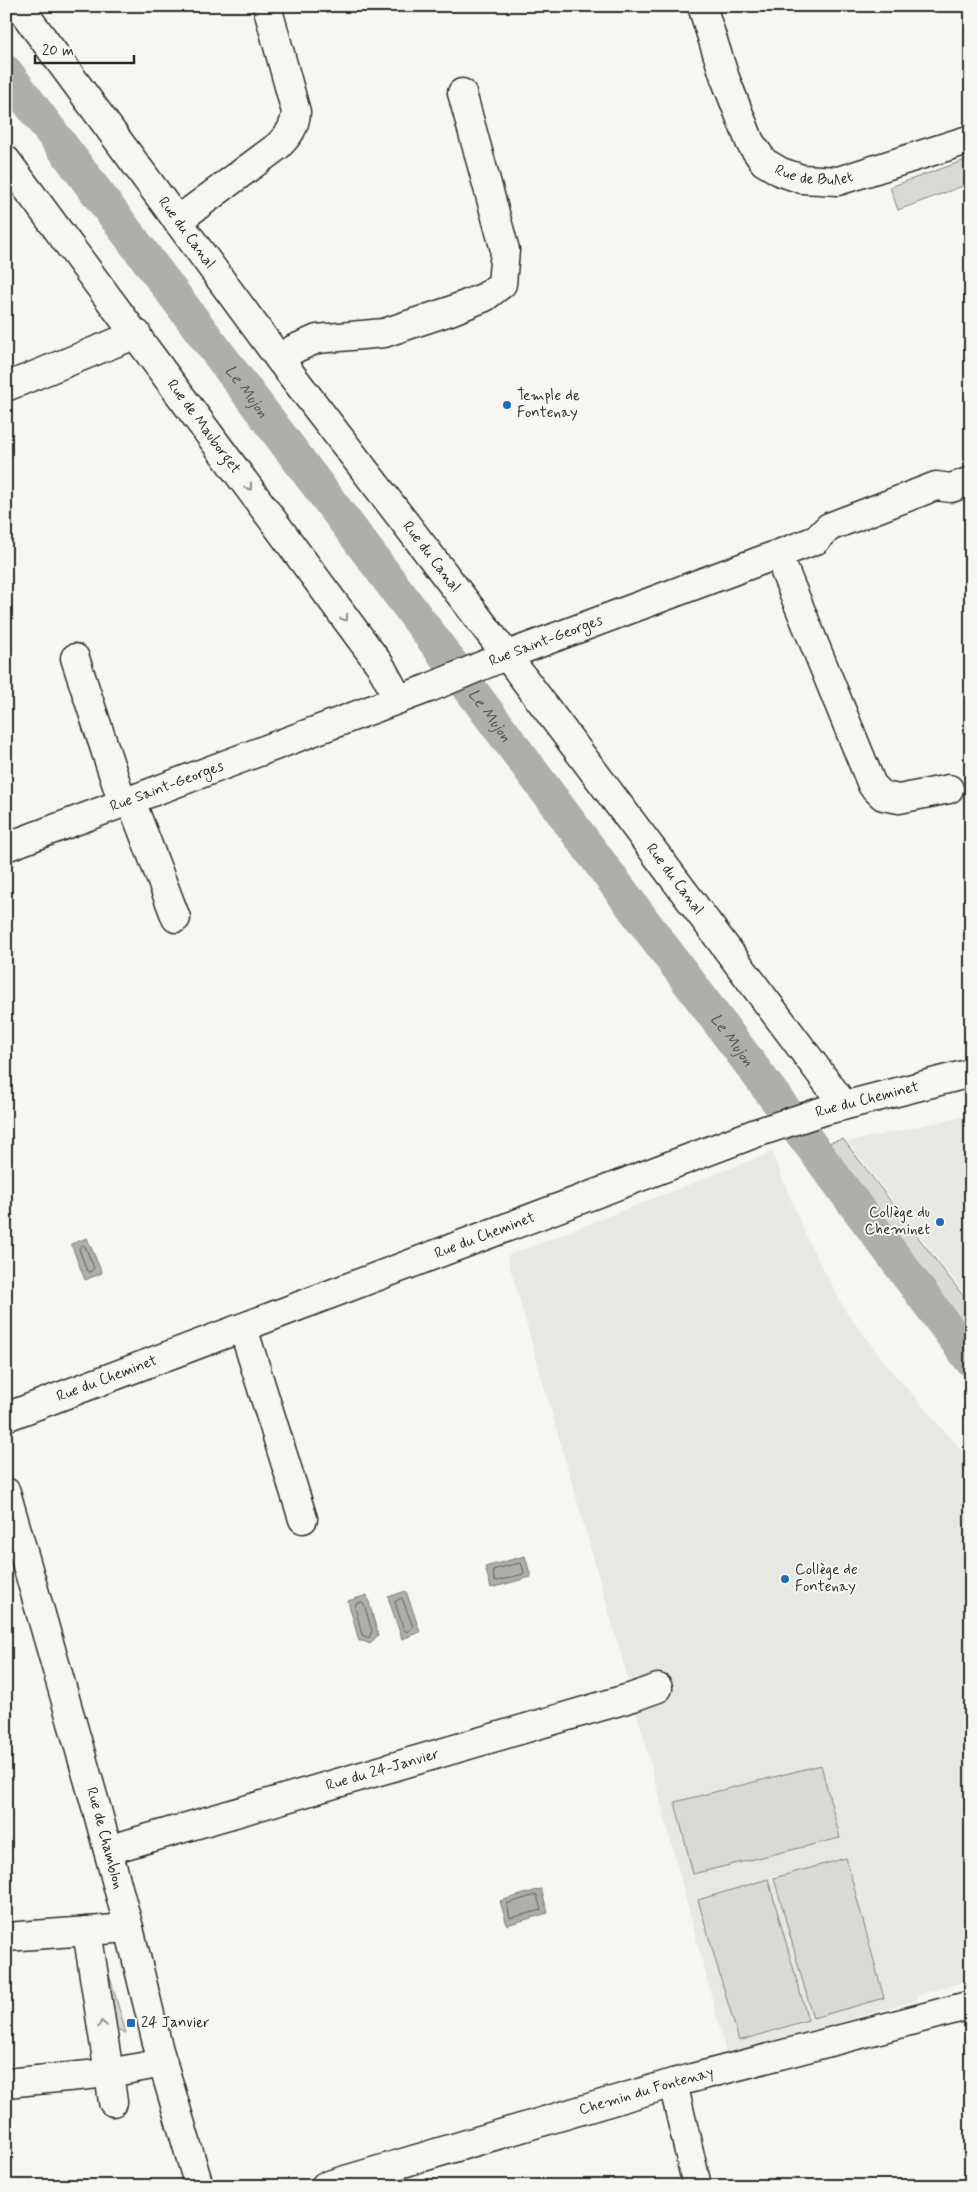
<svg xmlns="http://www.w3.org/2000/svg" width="977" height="2192" viewBox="0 0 977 2192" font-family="Mynerve,sans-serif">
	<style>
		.built { fill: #e7e7e3 }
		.green { fill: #d9d9d5; stroke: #828280 }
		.water { fill: #aeaeab; stroke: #7a7a78 }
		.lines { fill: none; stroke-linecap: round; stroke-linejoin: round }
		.shore { stroke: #5f5f5e; stroke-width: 1 }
		.canal { stroke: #aeaeab; stroke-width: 34 }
		.minor-casing { stroke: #2b2b2b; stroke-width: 31 }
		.minor { stroke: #f6f6f2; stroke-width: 28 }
		.oneway { stroke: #90908e }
		.poi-dot { fill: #1f6fb2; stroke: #f6f6f2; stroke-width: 2 }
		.labels { text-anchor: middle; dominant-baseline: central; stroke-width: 4; stroke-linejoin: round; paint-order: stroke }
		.street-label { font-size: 15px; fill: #2b2b2b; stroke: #f6f6f2 }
		.poi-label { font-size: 15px; fill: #2b2b2b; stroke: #f6f6f2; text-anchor: start }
		.water-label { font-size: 16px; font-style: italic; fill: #525251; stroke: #f6f6f2 }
	</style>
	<rect width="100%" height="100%" fill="#f6f6f2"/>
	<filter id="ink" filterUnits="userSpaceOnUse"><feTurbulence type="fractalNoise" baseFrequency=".02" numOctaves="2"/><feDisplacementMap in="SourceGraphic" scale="10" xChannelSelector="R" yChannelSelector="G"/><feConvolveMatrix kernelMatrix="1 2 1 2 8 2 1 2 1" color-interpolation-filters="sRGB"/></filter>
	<g filter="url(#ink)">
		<g class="built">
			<polygon points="971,1115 971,1302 848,1142"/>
			<polygon points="772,1152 807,1239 846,1312 888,1367 971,1461 971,1980 917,1995 918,2000 741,2050 727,2056 633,1697 507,1256"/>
		</g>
		<g class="green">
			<polygon points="971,158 971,183 898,210 890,187"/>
			<polygon points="843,1139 971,1306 971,1355 816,1146"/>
			<polygon points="821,1765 840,1838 693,1874 675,1802"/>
			<polygon points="846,1858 884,1998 813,2018 774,1878"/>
			<polygon points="768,1879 808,2020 739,2041 698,1900"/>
			<polygon points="103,1953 126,2033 110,2026"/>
		</g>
		<g class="water">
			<polygon points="87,1238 102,1273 85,1280 71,1244"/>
			<polygon points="525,1556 531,1577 491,1588 485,1567"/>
			<polygon points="406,1591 420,1632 402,1639 388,1597"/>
			<polygon points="367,1595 378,1635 370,1644 363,1641 359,1641 348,1601"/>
			<polygon points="541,1889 548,1913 507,1925 500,1901"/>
		</g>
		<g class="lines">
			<g class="shore">
				<polygon points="83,1245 85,1246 94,1268 90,1272 87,1271 79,1249"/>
				<polygon points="521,1563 524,1572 523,1574 497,1581 494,1580 493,1570"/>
				<polygon points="402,1598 413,1627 407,1632 404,1630 395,1602"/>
				<polygon points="362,1602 364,1604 372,1631 369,1638 362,1635 355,1607 356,1604"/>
				<polygon points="537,1895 541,1910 510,1918 507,1904"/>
			</g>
			<path class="canal" id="s1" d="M6 72 371 556 971 1360"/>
			<defs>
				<g id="minor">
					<path id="s2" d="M19 6 280 360 492 636 844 1105"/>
					<path id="s3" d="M702 6 725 78 750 142 764 162 781 172 802 179 838 181 971 139"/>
					<path id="s4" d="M6 160 380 665 398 698"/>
					<path d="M177 221 278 146C289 135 295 127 296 112L267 6"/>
					<polyline points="280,360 294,349 317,339 384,333 450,311 485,297 502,284 505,250 462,93"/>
					<polyline points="6,387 137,334"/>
					<polyline points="785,572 872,785 883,796 899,799 949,789"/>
					<polyline points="75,658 123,804"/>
					<polyline points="131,801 176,918"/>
					<path id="s5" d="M6 847 429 688 505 656 816 540 829 527 936 486 951 488 971 481"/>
					<polyline points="243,1328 303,1519"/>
					<path id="s6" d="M6 1417 756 1133 823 1111 971 1073"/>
					<path id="s7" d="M6 1492 97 1810 129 1928 158 2047 199 2186"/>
					<path id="s8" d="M108 1850 633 1697 658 1688"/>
					<polyline points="6,1937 129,1928"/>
					<polyline points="6,2083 109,2073 87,1931"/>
					<polyline points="673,2083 697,2186"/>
					<polyline points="113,2102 109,2073 163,2063"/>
					<path id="s9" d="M325 2186 673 2083 971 2005"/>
				</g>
			</defs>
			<use href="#minor" class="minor-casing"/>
			<use href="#minor" class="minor"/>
		</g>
		<defs><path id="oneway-chevron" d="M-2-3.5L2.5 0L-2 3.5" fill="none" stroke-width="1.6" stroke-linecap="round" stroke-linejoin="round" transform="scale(1.25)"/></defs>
		<g class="oneway">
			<use href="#oneway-chevron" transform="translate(249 487) rotate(54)"/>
			<use href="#oneway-chevron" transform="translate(345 618) rotate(54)"/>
			<use href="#oneway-chevron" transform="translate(102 2024) rotate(-99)"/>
		</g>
	</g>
	<g class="poi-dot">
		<circle cx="507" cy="405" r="5"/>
		<circle cx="940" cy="1222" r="5"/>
		<circle cx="785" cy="1579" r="5"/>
		<rect x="126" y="2018" width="10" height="10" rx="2.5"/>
	</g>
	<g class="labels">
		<g class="street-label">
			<text stroke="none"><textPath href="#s3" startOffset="222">Rue de Bullet</textPath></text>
			<text stroke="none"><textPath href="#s2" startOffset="282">Rue du Canal</textPath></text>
			<text stroke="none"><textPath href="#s4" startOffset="332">Rue de Mauborget</textPath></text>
			<text stroke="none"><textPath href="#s2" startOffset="688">Rue du Canal</textPath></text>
			<text stroke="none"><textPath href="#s5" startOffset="578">Rue Saint-Georges</textPath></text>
			<text stroke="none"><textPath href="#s5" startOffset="172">Rue Saint-Georges</textPath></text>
			<text stroke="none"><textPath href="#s2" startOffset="1092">Rue du Canal</textPath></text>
			<text stroke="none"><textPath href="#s6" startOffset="918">Rue du Cheminet</textPath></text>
			<text stroke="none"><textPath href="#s6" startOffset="512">Rue du Cheminet</textPath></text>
			<text stroke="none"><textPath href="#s6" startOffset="108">Rue du Cheminet</textPath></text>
			<text stroke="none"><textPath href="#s8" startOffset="286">Rue du 24-Janvier</textPath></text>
			<text stroke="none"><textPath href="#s7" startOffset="360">Rue de Chamblon</textPath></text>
			<text stroke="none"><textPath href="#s9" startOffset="335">Chemin du Fontenay</textPath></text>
		</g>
		<g class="poi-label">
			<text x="517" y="396">Temple de<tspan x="517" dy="17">Fontenay</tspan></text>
			<text x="930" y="1213" text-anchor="end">Collège du<tspan x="930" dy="17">Cheminet</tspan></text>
			<text x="795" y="1570">Collège de<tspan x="795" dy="17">Fontenay</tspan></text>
			<text x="141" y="2023">24 Janvier</text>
		</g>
		<g class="water-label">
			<text stroke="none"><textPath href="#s1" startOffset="400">Le Mujon</textPath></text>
			<text stroke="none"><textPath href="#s1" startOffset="805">Le Mujon</textPath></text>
			<text stroke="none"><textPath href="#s1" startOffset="1210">Le Mujon</textPath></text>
		</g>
	</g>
	<rect width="977" height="2192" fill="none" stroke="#f6f6f2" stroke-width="25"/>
	<rect x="12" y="12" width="952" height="2167" fill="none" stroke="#2b2b2b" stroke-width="2" filter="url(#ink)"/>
	<path d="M35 55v8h99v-8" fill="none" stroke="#2b2b2b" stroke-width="2.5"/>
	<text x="42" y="55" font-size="15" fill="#2b2b2b" stroke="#f6f6f2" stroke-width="4" paint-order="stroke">20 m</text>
</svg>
